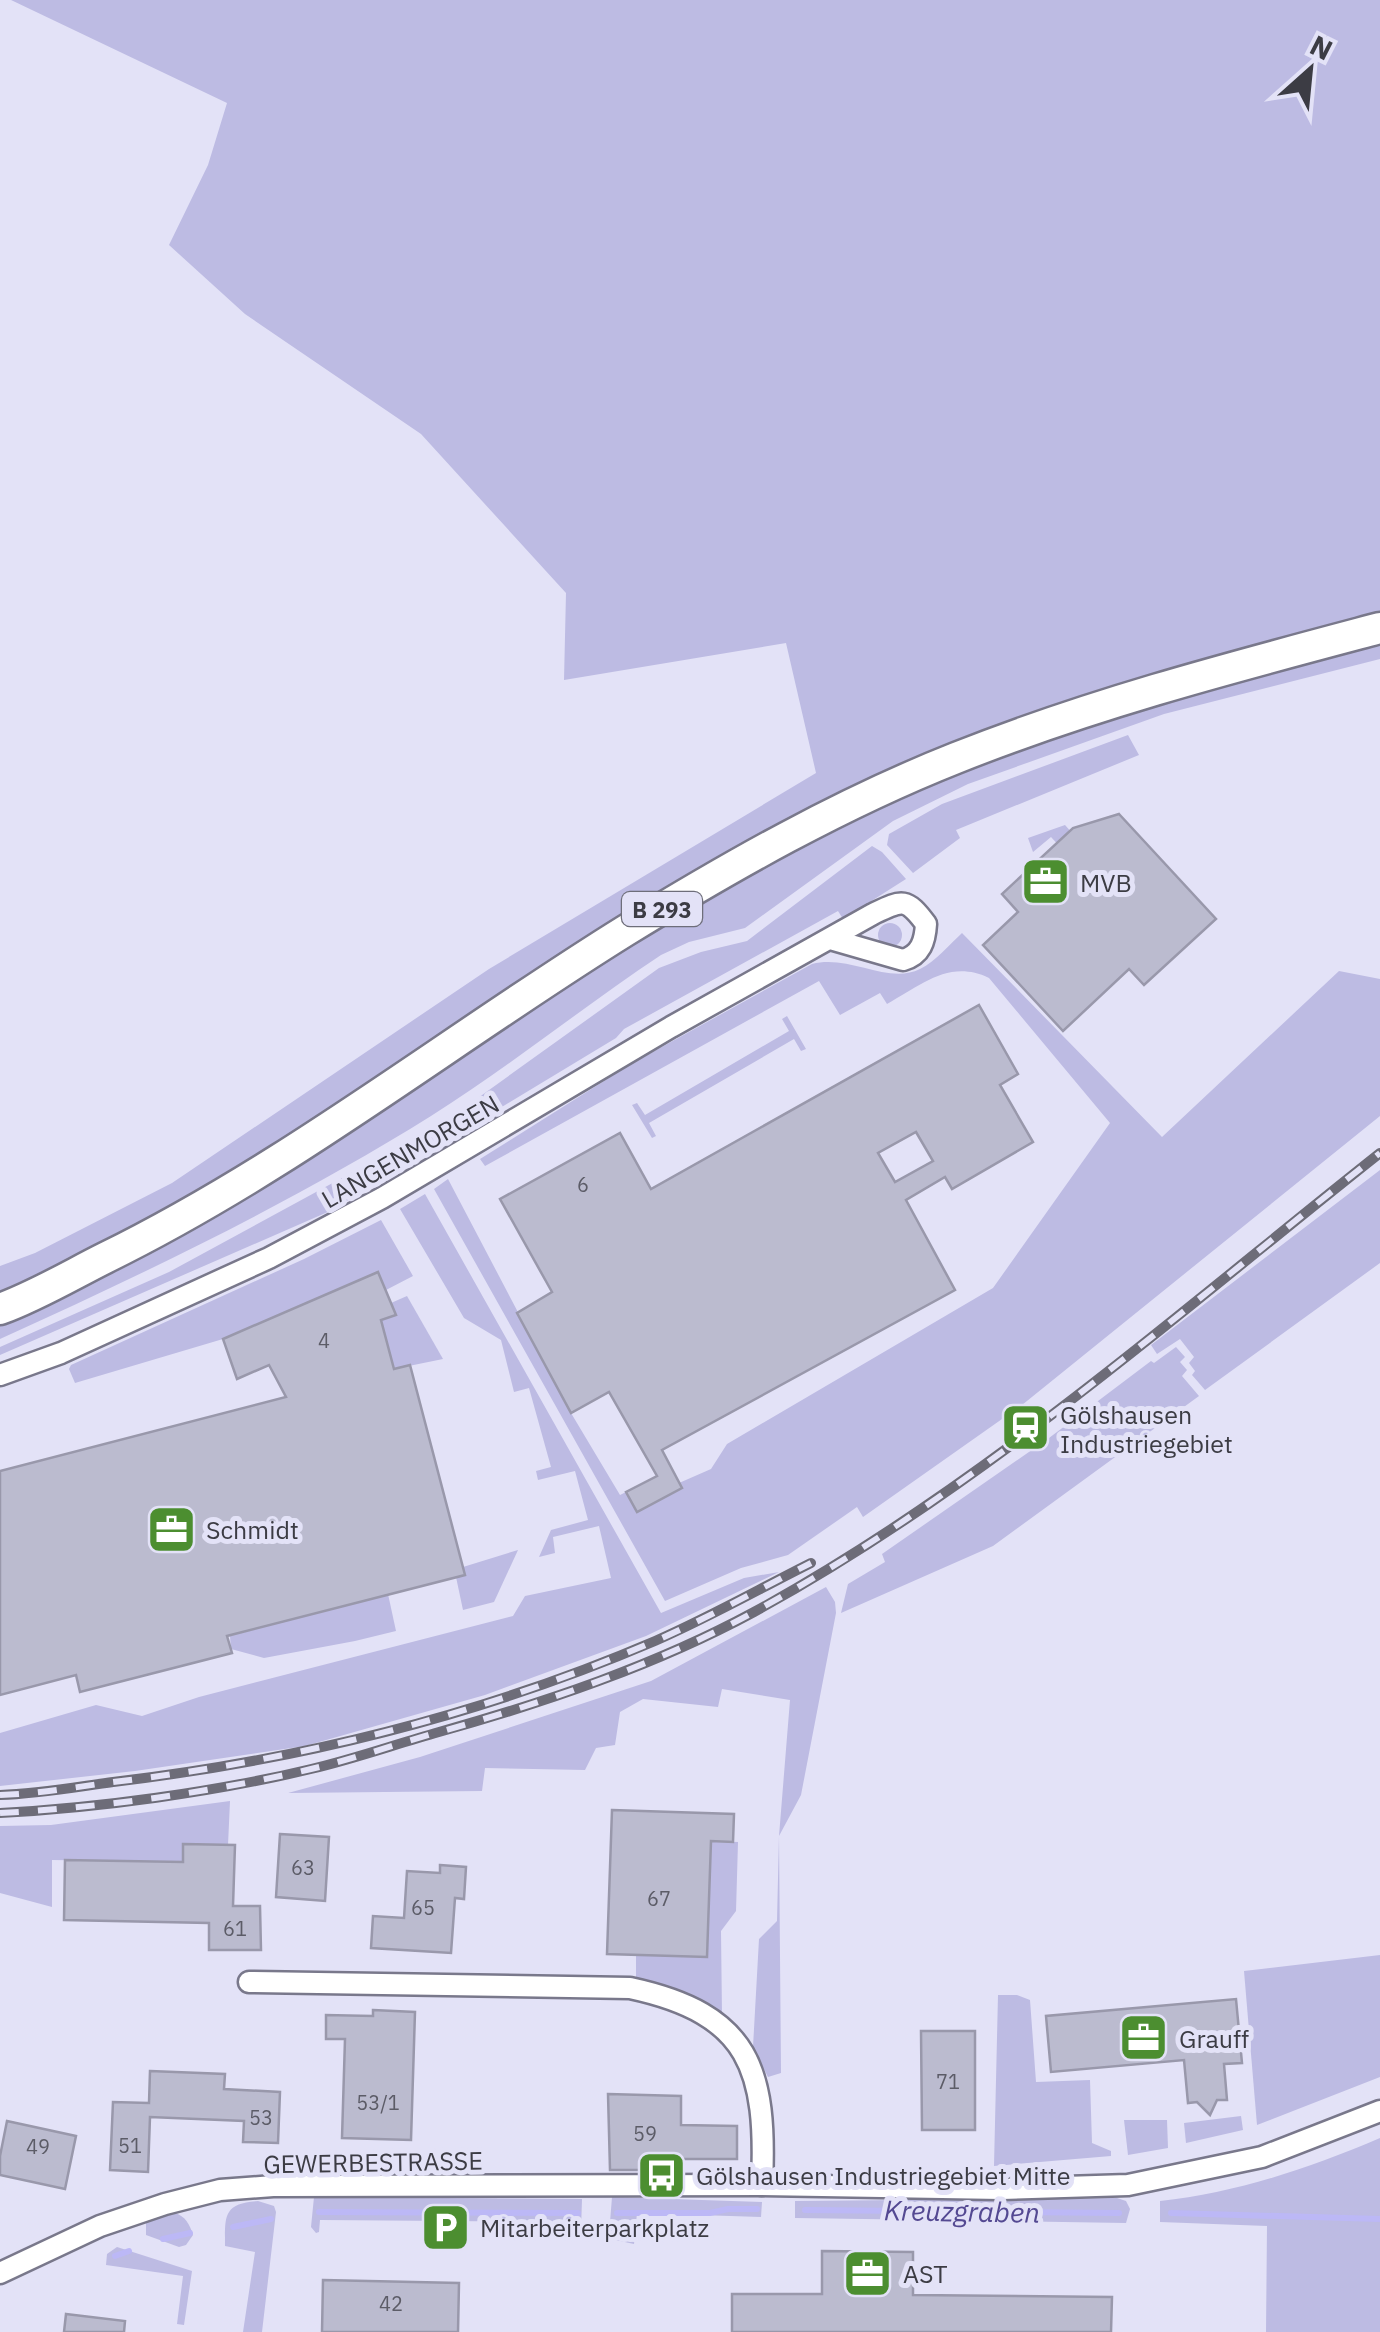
<svg xmlns="http://www.w3.org/2000/svg" width="1380" height="2332" viewBox="0 0 1380 2332" font-family="'IBM Plex Sans',sans-serif">
	<style>
		.green { fill: #bdbbe3 }
		.lines { fill: none; stroke-linecap: round; stroke-linejoin: round }
		.stream { stroke: #bcb8f6; stroke-width: 6 }
		.building { fill: #bbbbcf; stroke: #9998ab; stroke-width: 2.5; fill-rule: evenodd }
		.minor-casing { stroke: #79788b; stroke-width: 25 }
		.primary-casing { stroke: #79788b; stroke-width: 35 }
		.minor { stroke: #fff; stroke-width: 20 }
		.primary { stroke: #fff; stroke-width: 30 }
		.rail-casing { stroke: #6d6c78; stroke-width: 10 }
		.rail { stroke: #e3e2f7; stroke-width: 6; stroke-dasharray: 19; stroke-linecap: butt }
		.labels { text-anchor: middle; dominant-baseline: central; stroke-width: 10; stroke-linejoin: round; paint-order: stroke }
		.number-label { font-size: 20px; fill: #5c5c67 }
		.shield { fill: #e3e2f7; stroke: #6e6e7a; stroke-width: 2.5 }
		.shield-label { font-size: 22px; font-weight: bold; fill: #3c3c44 }
		.poi-label { font-size: 25px; fill: #3c3c44; stroke: #e3e2f7; text-anchor: start }
		.street-label { font-size: 25px; fill: #3c3c44; stroke: #e3e2f7 }
		.water-label { font-size: 28px; font-style: italic; fill: #544992; stroke: #e3e2f7 }
	</style>
	<rect width="100%" height="100%" fill="#e3e2f7"/>
	<g class="green">
		<polygon points="11,0 1380,0 1380,615 970,739 108,1245 0,1297 0,1266 35,1253 172,1183 489,969 816,773 786,643 564,680 566,593 421,434 245,314 169,245 208,165 227,103"/>
		<path d="M1380 644V659L1164 714 968 784 893 821 745 928 689 942 661 955C583 1007 510 1066 431 1116 293 1202 148 1272 0 1339V1322C110 1276 216 1218 316 1154 453 1066 584 967 726 886 861 808 1005 747 1154 702 1228 679 1305 663 1380 644Z"/>
		<polygon points="1128,735 1139,755 956,830 960,838 913,873 887,845 889,834 942,804"/>
		<polygon points="1065,825 1088,851 1075,863 1051,837 1033,852 1028,838"/>
		<polygon points="872,846 882,852 906,879 843,919 838,911 624,1029 616,1038 330,1211 0,1355 0,1347 169,1272 443,1123 659,968 701,952 747,941"/>
		<circle cx="890" cy="935" r="12"/>
		<path d="M962 933 1162 1137 1339 971 1380 979V1116L1022 1405 863 1517 857 1507 788 1555 741 1568 665 1601 434 1189 448 1179 571 1413 620 1495 626 1492 637 1512 679 1483 711 1469 727 1444 993 1288 1110 1123 989 978C949 959 922 985 887 1004L880 993 840 1015 819 981 485 1166 480 1159 631 1064 812 964C849 954 888 985 920 969 936 961 949 945 962 933Z"/>
		<polygon points="787,1016 806,1049 801,1051 794,1039 649,1123 656,1136 652,1138 632,1105 637,1103 645,1115 789,1031 782,1019"/>
		<polygon points="1380,1170 1380,1263 1205,1390 1192,1375 1195,1371 1189,1363 1194,1357 1180,1339 1157,1354 1151,1345"/>
		<polygon points="425,1194 661,1613 744,1578 779,1572 646,1636 485,1695 305,1746 135,1771 0,1786 0,1733 96,1705 142,1716 199,1697 513,1616 525,1596 611,1578 599,1526 553,1537 555,1553 539,1557 551,1530 588,1520 575,1471 538,1480 536,1471 551,1467 529,1388 514,1392 501,1340 464,1318 400,1209"/>
		<polygon points="381,1220 413,1276 386,1290 378,1272 223,1339 75,1383 69,1369 71,1365 304,1259"/>
		<polygon points="407,1296 443,1359 394,1369 381,1320 391,1303"/>
		<polygon points="1176,1347 1185,1357 1180,1362 1187,1370 1182,1376 1199,1396 993,1546 841,1613 848,1584 885,1562 882,1554 1049,1438 1151,1361 1154,1363"/>
		<polygon points="518,1550 494,1602 463,1610 456,1577 463,1567"/>
		<polygon points="826,1587 835,1602 836,1613 801,1795 779,1836 781,2073 768,2077 753,2047 759,1939 777,1921 779,1836 790,1700 722,1689 718,1707 643,1699 620,1712 615,1745 596,1748 585,1770 485,1768 482,1791 288,1793 420,1757 651,1681"/>
		<polygon points="388,1594 396,1631 355,1641 264,1658 231,1649 230,1636"/>
		<polygon points="230,1801 228,1845 184,1844 183,1862 52,1860 52,1907 0,1893 0,1826 51,1825"/>
		<polygon points="711,1841 738,1842 736,1911 721,1931 722,2016 682,1993 636,1981 636,1955 707,1957"/>
		<polygon points="1380,1955 1380,2077 1257,2125 1244,1971"/>
		<polygon points="998,1995 1017,1995 1030,2000 1036,2082 1090,2080 1092,2143 1111,2151 1111,2156 994,2166"/>
		<polygon points="1241,2116 1243,2130 1186,2143 1184,2123"/>
		<polygon points="1124,2120 1167,2120 1168,2148 1128,2155"/>
		<path d="M1380 2138V2332H1266L1267 2226 1160 2222V2201C1236 2193 1310 2168 1380 2138Z"/>
		<polygon points="314,2197 582,2199 581,2230 570,2234 569,2222 320,2220 319,2232 316,2233 311,2227"/>
		<polygon points="612,2197 762,2202 761,2217 637,2213 634,2244 611,2239 609,2235"/>
		<polygon points="1117,2198 1126,2201 1130,2209 1126,2223 795,2218 795,2201"/>
		<path d="M258 2201 274 2206 276 2212 262 2332H243L255 2252 225 2246C225 2216 223 2203 258 2201Z"/>
		<path d="M174 2213C185 2215 190 2225 193 2235L186 2245 179 2247 146 2235V2220Z"/>
		<polygon points="117,2247 192,2271 184,2325 177,2324 183,2276 106,2265 107,2254"/>
	</g>
	<g class="lines">
		<g class="stream">
			<polyline points="805,2210 1119,2213"/>
			<polyline points="319,2212 578,2213"/>
			<polyline points="617,2213 710,2213 728,2209 757,2209"/>
			<polyline points="1171,2213 1380,2219"/>
			<polyline points="233,2227 271,2219"/>
			<polyline points="163,2239 190,2233"/>
			<polyline points="115,2256 129,2251"/>
		</g>
	</g>
	<g class="building">
		<polygon points="1119,814 1216,919 1144,985 1129,969 1063,1031 983,945 1018,912 1002,894 1073,828"/>
		<path d="M979 1005 1018 1074 1000 1085 1033 1142 952 1189 945 1177 906 1200 955 1290 662 1450 682 1488 637 1512 626 1492 657 1476 609 1392 571 1413 517 1313 552 1292 500 1199 620 1133 651 1189ZM916 1132 933 1161 895 1182 878 1153Z"/>
		<polygon points="378,1272 396,1315 381,1320 394,1369 410,1365 465,1575 227,1636 232,1653 80,1692 76,1675 0,1695 0,1471 286,1397 269,1365 237,1379 223,1339"/>
		<polygon points="612,1810 734,1814 733,1842 711,1841 707,1957 607,1954"/>
		<polygon points="280,1834 329,1837 325,1901 276,1897"/>
		<polygon points="183,1844 235,1845 233,1906 260,1906 261,1950 209,1950 209,1923 64,1920 65,1860 183,1862"/>
		<polygon points="440,1865 466,1867 464,1899 455,1898 451,1953 371,1948 373,1916 404,1918 407,1871 440,1873"/>
		<polygon points="1236,1999 1242,2063 1224,2064 1227,2100 1217,2100 1210,2115 1197,2102 1188,2103 1184,2060 1051,2072 1046,2016"/>
		<polygon points="373,2010 415,2012 411,2140 342,2138 345,2039 326,2039 326,2015 373,2016"/>
		<polygon points="921,2031 975,2031 975,2130 922,2130"/>
		<polygon points="150,2071 225,2074 224,2089 280,2092 278,2143 243,2142 244,2121 150,2117 148,2172 110,2170 113,2102 149,2103"/>
		<polygon points="608,2094 681,2096 681,2125 737,2126 737,2159 682,2159 682,2170 610,2170"/>
		<polygon points="7,2121 76,2136 65,2189 0,2175 0,2156"/>
		<polygon points="822,2251 913,2252 913,2295 1112,2297 1111,2332 732,2332 732,2294 822,2294"/>
		<polygon points="323,2280 459,2283 458,2332 322,2332"/>
		<polygon points="66,2314 125,2321 124,2332 64,2332"/>
	</g>
	<g class="lines">
		<defs>
			<g id="minor">
				<path d="M0 1375 61 1353 269 1258 382 1198 671 1027 873 914C902 900 906 897 926 924 925 941 921 955 903 960L830 939"/>
				<path d="M249 1982 630 1988C751 2014 767 2070 762 2185"/>
				<polyline points="0,2273 100,2226 165,2204 220,2190 273,2186 762,2185 1002,2189 1128,2185 1262,2157 1380,2111"/>
			</g>
			<path id="primary" d="M0 1309C36 1296 71 1275 105 1258 290 1167 451 1039 625 931 731 866 840 804 956 758 1094 703 1237 666 1380 628"/>
		</defs>
		<use href="#minor" class="minor-casing"/>
		<use href="#primary" class="primary-casing"/>
		<use href="#minor" class="minor"/>
		<use href="#primary" class="primary"/>
		<defs>
			<g id="rail">
				<path d="M0 1795C38 1794 76 1787 113 1782 299 1760 482 1715 655 1641 708 1618 759 1589 811 1563"/>
				<path d="M0 1813C98 1808 215 1792 311 1769 354 1759 396 1744 439 1732 546 1702 656 1665 754 1612 981 1488 1178 1313 1380 1153"/>
			</g>
		</defs>
		<use href="#rail" class="rail-casing"/>
		<use href="#rail" class="rail"/>
	</g>
	<defs>
		<symbol id="office-square" viewBox="-11 -11 22 22"><rect x="-9" y="-9" width="18" height="18" rx="4" fill="#4c8e30" stroke="#e3e2f7"/><path d="M-6-3h4V-5.5h4V-3h4V5H-6ZM-1-4.5V-3h2v-1.5ZM-6 0V1H6V0Z" fill="#fff"/></symbol>
		<symbol id="station-square" viewBox="-11 -11 22 22"><rect x="-9" y="-9" width="18" height="18" rx="4" fill="#4c8e30" stroke="#e3e2f7"/><path d="M-3-6H3Q5-6 5-4V2Q5 4 3 4L4.5 6H3L1.5 4h-3L-3 6H-4.5L-3 4Q-5 4-5 2V-4Q-5-6-3-6ZM-3.5-4v3h7v-3ZM-3.5 1v1.5H-2V1ZM2 1v1.5H3.5V1Z" fill="#fff"/></symbol>
		<symbol id="bus-square" viewBox="-11 -11 22 22"><rect x="-9" y="-9" width="18" height="18" rx="4" fill="#4c8e30" stroke="#e3e2f7"/><path d="M-5-6H5V4H4V6H2V4H-2V6H-4V4H-5ZM-3.5-4V0h7V-4ZM-3.5 1.2v1.5H-2V1.2ZM2 1.2v1.5H3.5V1.2Z" fill="#fff"/></symbol>
		<symbol id="parking-square" viewBox="-11 -11 22 22"><rect x="-9" y="-9" width="18" height="18" rx="4" fill="#4c8e30" stroke="#e3e2f7"/><path d="M-3.5-5.5H1a3.5 3.5 0 0 1 0 7H-1V5.5H-3.5ZM-1-3.4V-.6H.8a1.4 1.4 0 0 0 0-2.8Z" fill="#fff"/></symbol>
	</defs>
	<g fill-rule="evenodd">
		<use href="#office-square" x="1018" y="854" width="55" height="55"/>
		<use href="#station-square" x="998" y="1400" width="55" height="55"/>
		<use href="#office-square" x="144" y="1502" width="55" height="55"/>
		<use href="#office-square" x="1116" y="2010" width="55" height="55"/>
		<use href="#bus-square" x="634" y="2148" width="55" height="55"/>
		<use href="#parking-square" x="418" y="2200" width="55" height="55"/>
		<use href="#office-square" x="840" y="2246" width="55" height="55"/>
	</g>
	<g class="labels">
		<g class="number-label">
			<text x="583" y="1184">6</text>
			<text x="324" y="1340">4</text>
			<text x="303" y="1867">63</text>
			<text x="659" y="1898">67</text>
			<text x="423" y="1907">65</text>
			<text x="235" y="1928">61</text>
			<text x="948" y="2081">71</text>
			<text x="378" y="2102">53/1</text>
			<text x="261" y="2117">53</text>
			<text x="645" y="2133">59</text>
			<text x="130" y="2145">51</text>
			<text x="38" y="2146">49</text>
			<text x="391" y="2303">42</text>
		</g>
		<rect class="shield" x="622" y="892" width="80" height="34" rx="8"/>
		<g class="shield-label">
			<text x="662" y="909">B 293</text>
		</g>
		<g class="poi-label">
			<text x="1080" y="882">MVB</text>
			<text x="1060" y="1414">Gölshausen<tspan x="1060" dy="29">Industriegebiet</tspan></text>
			<text x="206" y="1529">Schmidt</text>
			<text x="1179" y="2038">Grauff</text>
			<text x="696" y="2175">Gölshausen Industriegebiet Mitte</text>
			<text x="480" y="2227">Mitarbeiterparkplatz</text>
			<text x="903" y="2273">AST</text>
		</g>
		<g class="street-label">
			<text transform="translate(410 1151) rotate(-30)">LANGENMORGEN</text>
			<text transform="translate(373 2162) rotate(-1)">GEWERBESTRASSE</text>
		</g>
		<g class="water-label">
			<text transform="translate(962 2211) rotate(1)">Kreuzgraben</text>
		</g>
	</g>
	<g transform="translate(1310 70) rotate(27)" stroke="#e3e2f7" stroke-width="8" paint-order="stroke">
	<path d="M0-8L18 38L0 25L-18 38Z" fill="#3c3c44"/>
	<text y="-15" font-size="28" font-weight="bold" text-anchor="middle" fill="#3c3c44">N</text>
	</g>
</svg>
